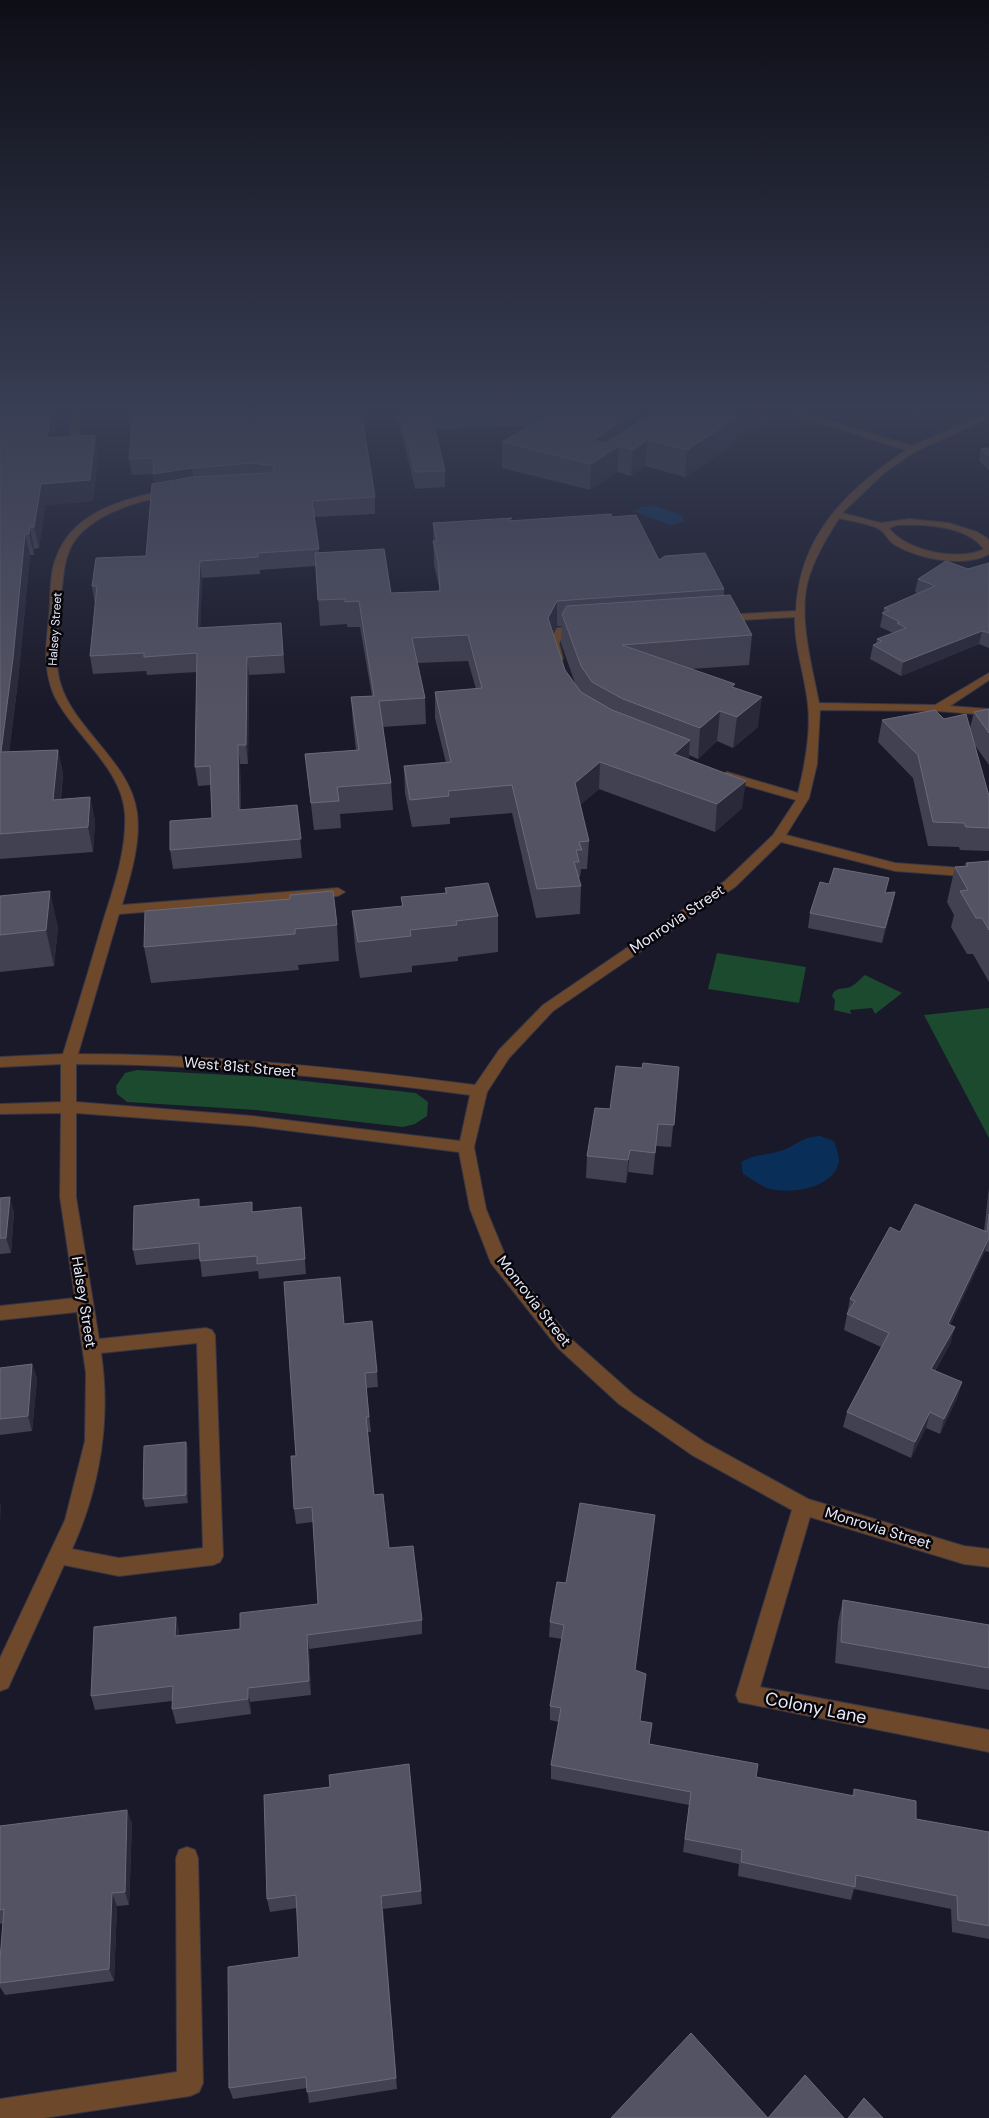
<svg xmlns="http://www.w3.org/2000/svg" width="989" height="2118" viewBox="0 0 989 2118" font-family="'DM Sans',sans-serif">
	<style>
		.green { fill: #1b4a2f }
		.water { fill: #092f59 }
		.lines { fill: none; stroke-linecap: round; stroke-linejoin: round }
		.street-casing { stroke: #373645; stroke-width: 2 }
		.street { fill: #6d482b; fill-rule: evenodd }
		.wall { fill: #424151; fill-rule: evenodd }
		.shaded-wall { fill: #2a293a }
		.building { fill: #545363; stroke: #6b6a7a }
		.labels { text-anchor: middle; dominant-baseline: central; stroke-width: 5; stroke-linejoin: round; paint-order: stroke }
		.far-street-label { font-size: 12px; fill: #e9e8f4; stroke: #06060c }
		.street-label { font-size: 15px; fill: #e9e8f4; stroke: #06060c }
		.near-street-label { font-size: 18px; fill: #e9e8f4; stroke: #06060c }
	</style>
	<rect width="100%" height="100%" fill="#1a1929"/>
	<g class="green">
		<polygon points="717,953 806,967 799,1003 708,989"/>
		<path d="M865 975 902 993 875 1014 872 1008 850 1010 851 1014 834 1010 835 1000 832 996C836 985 844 991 852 986 857 983 861 978 865 975Z"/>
		<polygon points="989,1008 989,1138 924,1015"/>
		<polygon points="137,1070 267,1077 416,1093 428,1102 427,1116 415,1124 403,1127 256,1110 127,1102 117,1094 116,1086 125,1073"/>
	</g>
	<g class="water">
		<polygon points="656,506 681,515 684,522 670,525 633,511 641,507"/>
		<path d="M820 1136 834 1141C836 1147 839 1155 839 1160 836 1189 788 1195 767 1188 759 1185 751 1178 743 1174L741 1162C758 1153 763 1156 780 1151 797 1146 800 1137 820 1136Z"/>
	</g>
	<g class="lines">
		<defs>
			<g id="street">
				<polygon points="73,411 81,411 78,445 74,448 70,445"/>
				<path d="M782 411H795L912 446 989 412V418L916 451 884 473 842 513 881 523 909 519 949 523 977 532 987 538 989 541V554C964 568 919 559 895 545 888 541 886 533 879 529 874 525 847 520 839 518 826 539 813 560 807 584 799 621 812 666 819 703L935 705 989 673V680L950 706 989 709V715L937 711 820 710 817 764 809 798 786 835 895 863 989 870V878L895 871 781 842 735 887 553 1011 509 1058 487 1092 474 1147 486 1209 507 1260 570 1338 633 1394 706 1443 808 1499 964 1546 989 1549V1567L964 1564 810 1517 760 1687 989 1730V1752L739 1702 736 1695 792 1510 692 1455 619 1404 558 1348 491 1263 470 1209 459 1152 252 1126 76 1113V1197L99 1339 206 1328 212 1330 215 1335 223 1556 220 1562 213 1565 119 1576 64 1565 8 1688 0 1691V1658L65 1520 85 1441 86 1373 77 1312 0 1320V1306L75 1298 60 1197 61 1113 0 1114V1104L61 1102V1064L0 1067V1057L63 1054C76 1012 89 970 101 928 112 892 127 852 125 814 122 767 73 735 54 695 43 670 46 644 49 617 51 599 49 575 56 558 73 510 126 499 170 489L175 492C168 498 152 499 143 501 121 507 99 516 82 532 63 550 64 573 61 598 59 622 54 649 58 673 66 726 130 758 137 813 141 843 130 877 122 905L338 888 345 892 338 896 119 914 78 1054C210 1054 344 1068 475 1085L499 1050 543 1005 725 881 773 835 796 800 723 779 721 776 727 772 798 793C805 765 811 733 808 705 805 675 794 647 795 617L722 621 717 618 722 615 796 611C799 535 847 490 906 450ZM897 525C924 524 966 525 984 549 960 562 905 551 889 528ZM76 1064C208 1064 340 1078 470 1095L460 1141 252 1116 76 1102ZM197 1343 203 1548 119 1558 72 1549C100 1488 111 1420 101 1353Z"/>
				<polygon points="581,625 586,628 585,630 565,633 559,643 563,659 558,662 554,661 549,643 557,628"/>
				<polygon points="187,1847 195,1850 198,1858 203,2083 199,2092 190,2096 44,2118 0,2118 0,2099 177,2072 176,1858 179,1850"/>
			</g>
		</defs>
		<use href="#street" class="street-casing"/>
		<use href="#street" class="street"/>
	</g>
	<g class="wall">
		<polygon points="0,411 53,437 95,435 98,456 93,501 45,505 39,548 34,549 34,555 30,555 18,681 9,752 58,750 63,774 61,799 90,797 95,821 93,852 0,859"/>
		<path d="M386 411 362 416 375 497V514L314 517 319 552 391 593 439 591V586L434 565 433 523 612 517 659 560 724 589V595L752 635 749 665 691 669 734 688 758 727 733 748 717 741 698 759 689 755 688 760 742 808 715 832 599 789 580 805 589 841 587 869H581L580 877 579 878 581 886 580 914 536 918 512 813 450 818V824L412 827 405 793 404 766 446 763 435 718V692L476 689 468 661 417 663 425 698 426 724 383 727 391 783 393 810 340 814 341 828 314 830 305 754 356 750 353 724 351 697 372 696 360 627H347V624L320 626 316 566 260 570V574L202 578 200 628 281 623 285 673 249 675 248 764H240L241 810 297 805 302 858 173 869 170 850 212 818 211 785 198 786 195 767 197 672 147 675 146 671 93 674 90 656 95 604 92 586 146 556 154 483 153 474 132 475 129 459ZM557 626H562L561 643 576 686 565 670 553 633Z"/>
		<polygon points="396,411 548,411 548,415 555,411 783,411 783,413 735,437 734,444 685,477 645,466 631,476 617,472 590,490 502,468 502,442 532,425 435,430 445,471 445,487 415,489"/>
		<polygon points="894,411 930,411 921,416 905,412 903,413"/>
		<polygon points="989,448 989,470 979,461 981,449"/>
		<polygon points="989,563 989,648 979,644 901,676 870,659 873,645 876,644 877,639 893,633 880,627 884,608 917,593 915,592 918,579 968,569"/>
		<polygon points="989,709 989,765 974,744 989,796 989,851 960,850 959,847 928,846 913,778 878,742 882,720 944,719 970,728 974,712"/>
		<polygon points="989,861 989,982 973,954 967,954 951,927 954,915 947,902 955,867 965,866 966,863"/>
		<polygon points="829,884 886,893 895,892 892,907 882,943 808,928 810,913"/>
		<polygon points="445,888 498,916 498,952 458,957 458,961 412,966 412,972 360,978 355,947 352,911 402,906 401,897 445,893"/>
		<polygon points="0,896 58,927 54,966 0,972"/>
		<polygon points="290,899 337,925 339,961 298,965 299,970 151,983 144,947"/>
		<polygon points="679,1067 671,1147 656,1146 653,1175 628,1172 626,1183 586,1178 587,1156 610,1109 642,1068"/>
		<polygon points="989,1187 989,1252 985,1251 950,1325 951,1342 935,1371 962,1382 957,1398 940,1434 926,1428 911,1458 843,1427 847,1412 881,1347 844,1330 850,1299 900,1232 984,1231"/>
		<polygon points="0,1198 14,1212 11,1253 0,1254"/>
		<polygon points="200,1207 253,1212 301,1207 306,1274 259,1279 258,1271 202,1277 200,1259 136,1265 133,1250"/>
		<polygon points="344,1324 377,1372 378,1387 366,1388 371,1432 368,1432 374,1495 389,1548 422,1620 422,1634 309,1649 311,1695 250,1702 251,1714 176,1724 172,1709 172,1701 95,1710 91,1696 176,1617 179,1632 179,1636 240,1629 318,1604 313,1522 296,1524 294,1509 296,1456"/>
		<polygon points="32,1364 37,1379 32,1431 0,1435 0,1368"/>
		<polygon points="186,1442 188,1450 188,1503 145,1507 143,1499"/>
		<polygon points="566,1583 635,1670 640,1721 649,1744 756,1777 852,1796 854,1789 916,1819 989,1832 989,1939 952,1932 951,1909 854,1889 851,1900 738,1876 739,1864 683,1852 689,1805 551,1779 551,1765 559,1722 550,1720 550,1706 562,1639 549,1637 550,1622"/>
		<polygon points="843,1600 989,1625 989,1690 835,1663 838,1622"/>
		<polygon points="264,1795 421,1891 422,1904 383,1909 397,2089 309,2103 307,2088 233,2099 229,2088 299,1957 297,1908 270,1912 267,1899"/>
		<polygon points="132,1823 129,1905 117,1906 114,1981 5,1995 0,1987 0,1960 3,1923 0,1924 0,1826"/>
	</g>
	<g class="shaded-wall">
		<polygon points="51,411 57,411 50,458 47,438"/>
		<polygon points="360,411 386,411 361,416"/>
		<polygon points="638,411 675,411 619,446 617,472 590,490 591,464 596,438"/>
		<polygon points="739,411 783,411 783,413 735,437 734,444 685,477 687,450 728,416"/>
		<polygon points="922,411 930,411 921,416"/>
		<polygon points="95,435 98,456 93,501 45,505 39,548 34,527 41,484"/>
		<polygon points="647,440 645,466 631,476 633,450"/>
		<polygon points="192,468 194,484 155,490 153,474"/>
		<polygon points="30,527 34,549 34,555 29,534"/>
		<polygon points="25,534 30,555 18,681 6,776 1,752"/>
		<polygon points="200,561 202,578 200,646 197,628"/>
		<polygon points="557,601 557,626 547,644 548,618"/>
		<polygon points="982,631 979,644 901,676 903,662"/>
		<polygon points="247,657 249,675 248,764 246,745"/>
		<polygon points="762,697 758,727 733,748 737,717"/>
		<polygon points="720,711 717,741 698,759 700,728"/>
		<polygon points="690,740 688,767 674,754"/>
		<polygon points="238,745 240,764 241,829 239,810"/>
		<polygon points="58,750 63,774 58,824 53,800"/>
		<polygon points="600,762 599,789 574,810 575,783"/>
		<polygon points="746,781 742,808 715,832 717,804"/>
		<polygon points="90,797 95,821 93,852 88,827"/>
		<polygon points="50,891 58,927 54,966 46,930"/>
		<polygon points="895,892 892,907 882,943 885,928"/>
		<polygon points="630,1150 628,1172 626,1183 628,1160"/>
		<polygon points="10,1197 14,1212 11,1253 6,1238"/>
		<polygon points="301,1207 303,1223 306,1274 305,1259"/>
		<polygon points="989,1238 985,1251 944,1339 948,1324"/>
		<polygon points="955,1327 951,1342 927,1384 931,1369"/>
		<polygon points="32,1364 37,1379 32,1431 28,1416"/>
		<polygon points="962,1382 957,1398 940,1434 944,1419"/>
		<polygon points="930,1412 926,1428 911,1458 915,1442"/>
		<polygon points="186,1442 188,1450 188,1503 186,1495"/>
		<polygon points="0,1502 1,1505 0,1526"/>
		<polygon points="176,1617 179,1632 178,1651 175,1636"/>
		<polygon points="307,1635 309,1649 311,1695 309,1681"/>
		<polygon points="248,1688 250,1702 251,1714 248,1699"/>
		<polygon points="127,1810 132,1823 129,1905 125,1892"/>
		<polygon points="112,1893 117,1906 114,1981 109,1969"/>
		<polygon points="381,1896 383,1909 397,2089 396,2078"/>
	</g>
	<g class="building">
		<polygon points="0,411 51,411 47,438 95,435 90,480 41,484 34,527 30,527 29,534 25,534 13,658 1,752 58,750 53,800 90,797 88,827 0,834"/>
		<polygon points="133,411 361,411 375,497 312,501 319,549 258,553 258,557 200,561 197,628 281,623 283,655 247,657 246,745 238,745 239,810 297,805 301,839 170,850 170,821 212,818 210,766 195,767 197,653 144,657 144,653 90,656 97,586 92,586 96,558 146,556 152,484 193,477 270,473 274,471 274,466 253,463 192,468 153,474 154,458 129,459"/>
		<polygon points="400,411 502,411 432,415 445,471 415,472"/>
		<polygon points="555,411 638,411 596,438 595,441 606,443 656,411 739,411 728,416 736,418 687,450 647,440 633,450 619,446 591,464 502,442"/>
		<polygon points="989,448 989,456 981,449"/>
		<polygon points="611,514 612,517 636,515 659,560 665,556 705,553 724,589 557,601 548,618 565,670 581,692 612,710 690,740 674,754 746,781 717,804 600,762 575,783 589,841 579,842 582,850 576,850 579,862 574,862 581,886 537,889 512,785 448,791 449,796 410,800 404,766 451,762 435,692 482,688 468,635 412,638 425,698 379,701 391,783 337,787 339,801 311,803 305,754 359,750 351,697 374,696 359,601 345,602 345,599 318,600 315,553 384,549 391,593 440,591 438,561 433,541 437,541 433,523 512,518 508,521"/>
		<polygon points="946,561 968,569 989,563 989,633 982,631 903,662 873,645 882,641 877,639 906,628 897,623 900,622 882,613 889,610 884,608 935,586 918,579"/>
		<polygon points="730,595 752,635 622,645 735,684 732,687 762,697 737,717 720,711 700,728 623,699 592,682 581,666 562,614 567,606"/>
		<polygon points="989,709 989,733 974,712"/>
		<polygon points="935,710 944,719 966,714 989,796 989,828 966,827 964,823 933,822 918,755 882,720"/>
		<polygon points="989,861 989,930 982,918 976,918 960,891 968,890 955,867 968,866 966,863"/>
		<polygon points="834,868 889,878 885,893 895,892 885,928 810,913 820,882 829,884"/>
		<polygon points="488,883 498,916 456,921 457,925 410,930 411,936 358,942 352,911 403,906 401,897 447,893 445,888"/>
		<polygon points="50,891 46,930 0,935 0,896"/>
		<polygon points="333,891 337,925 295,929 295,934 144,947 145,911 290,899 290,895"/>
		<polygon points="643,1063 679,1067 674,1125 658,1124 655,1153 630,1150 628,1160 587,1156 595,1108 610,1109 616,1066 642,1068"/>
		<polygon points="10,1197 6,1238 0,1238 0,1198"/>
		<polygon points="199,1199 199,1207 252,1202 252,1212 301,1207 305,1259 257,1264 257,1256 200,1261 199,1243 133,1250 134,1206"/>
		<polygon points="915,1204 987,1232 989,1214 989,1238 948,1324 955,1327 931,1369 962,1382 944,1419 930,1412 915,1442 847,1412 889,1333 847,1314 855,1301 850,1299 890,1227 900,1232"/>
		<polygon points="340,1277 344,1324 372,1321 377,1372 365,1373 369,1417 366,1417 374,1495 383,1494 389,1548 413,1546 422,1620 307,1635 309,1681 248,1688 248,1699 172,1709 173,1686 91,1696 94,1627 176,1617 175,1636 240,1629 240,1613 318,1604 312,1507 294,1509 291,1456 296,1456 284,1282"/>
		<polygon points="32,1364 28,1416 0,1419 0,1368"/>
		<polygon points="186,1442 186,1495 143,1499 144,1446"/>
		<polygon points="580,1503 655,1515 635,1670 646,1674 640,1721 652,1723 649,1744 758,1764 756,1777 854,1796 854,1789 916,1801 916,1819 989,1832 989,1926 958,1920 957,1896 856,1875 855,1887 741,1862 742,1850 685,1839 691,1792 551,1765 561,1708 550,1706 564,1625 550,1622 557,1582 566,1583"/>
		<polygon points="843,1600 989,1625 989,1668 841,1642"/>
		<polygon points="409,1764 421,1891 381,1896 396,2078 307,2092 306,2077 229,2088 228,1967 299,1957 296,1895 267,1899 264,1795 330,1787 329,1775"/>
		<polygon points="127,1810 125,1892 112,1893 109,1969 0,1983 0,1960 4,1909 0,1910 0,1826"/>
		<polygon points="691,2033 768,2118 805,2075 844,2118 611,2118"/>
		<polygon points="864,2098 883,2118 848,2118"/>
	</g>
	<linearGradient id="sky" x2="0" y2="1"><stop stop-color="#0e0e17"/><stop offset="0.58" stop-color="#383e54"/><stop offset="1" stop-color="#383e54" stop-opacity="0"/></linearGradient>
	<rect width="989" height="707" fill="url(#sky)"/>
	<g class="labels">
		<g class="far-street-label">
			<text transform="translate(55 629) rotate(-86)">Halsey Street</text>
		</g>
		<g class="street-label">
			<text transform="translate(677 919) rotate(-34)">Monrovia Street</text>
			<text transform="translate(240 1067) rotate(5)">West 81st Street</text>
			<text transform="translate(534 1301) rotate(52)">Monrovia Street</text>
			<text transform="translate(84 1302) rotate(81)">Halsey Street</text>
			<text transform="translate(878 1528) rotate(17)">Monrovia Street</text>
		</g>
		<g class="near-street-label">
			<text transform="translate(816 1708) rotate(11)">Colony Lane</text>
		</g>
	</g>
</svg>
